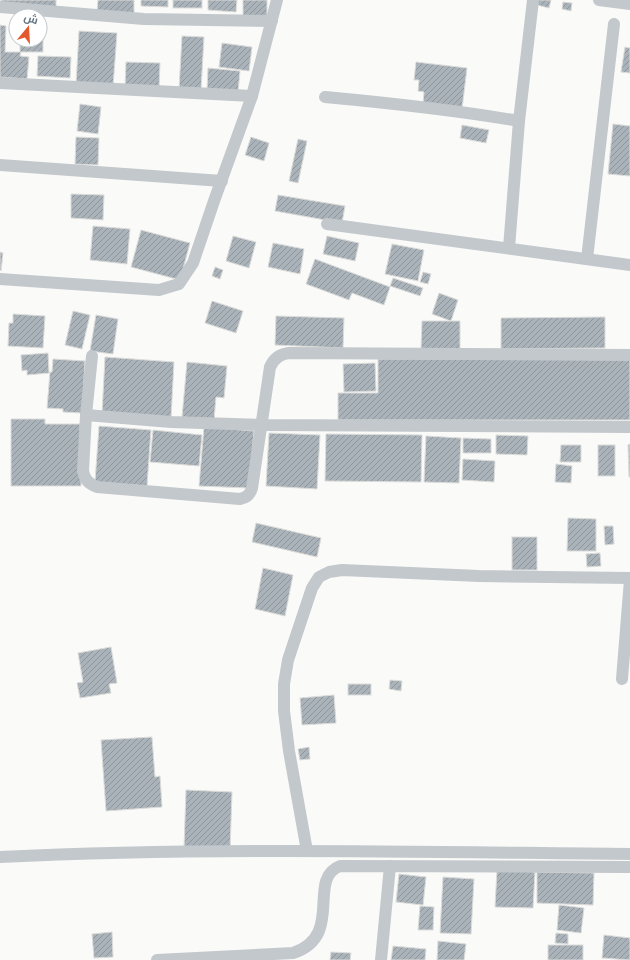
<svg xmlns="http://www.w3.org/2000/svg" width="630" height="960" viewBox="0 0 630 960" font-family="Manrope,Cairo,sans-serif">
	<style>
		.building { fill: url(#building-hatch); stroke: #dcdcda }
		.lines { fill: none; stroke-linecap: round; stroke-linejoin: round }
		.street { stroke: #c3c8cc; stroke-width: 12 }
	</style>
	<defs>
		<pattern id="building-hatch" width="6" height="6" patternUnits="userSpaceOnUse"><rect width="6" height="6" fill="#aab3b9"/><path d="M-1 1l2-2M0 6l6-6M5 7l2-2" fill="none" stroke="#8e969c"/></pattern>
	</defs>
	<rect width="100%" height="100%" fill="#fafaf8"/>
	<g class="building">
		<polygon points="1,0 56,0 56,7 1,6"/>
		<polygon points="98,0 134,0 134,13 97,11"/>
		<polygon points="141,0 168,0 168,7 141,6"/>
		<rect x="173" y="0" width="29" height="8"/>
		<polygon points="208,0 237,0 236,12 208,10"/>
		<polygon points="243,0 267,0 267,16 243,17"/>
		<polygon points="538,0 551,0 549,8 537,5"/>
		<polygon points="563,2 572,3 571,11 562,9"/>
		<polygon points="0,25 6,26 5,52 21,52 20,56 29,57 27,79 0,77"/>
		<polygon points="40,26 43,26 43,52 20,52 20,40 40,40"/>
		<polygon points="79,31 117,33 113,87 76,85"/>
		<polygon points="182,36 204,37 201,90 179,89"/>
		<polygon points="222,43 252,47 249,71 219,67"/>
		<polygon points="625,47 630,48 630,73 621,72"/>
		<polygon points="38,56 71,57 70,78 37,76"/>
		<polygon points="126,62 160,63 159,89 125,87"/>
		<polygon points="416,62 467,68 462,109 423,104 424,92 418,91 419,80 414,80"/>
		<polygon points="208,68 240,71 238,93 207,90"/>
		<polygon points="80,104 101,107 98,134 77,131"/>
		<polygon points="613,124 630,126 630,176 608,174"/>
		<polygon points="462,125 489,130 486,143 460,138"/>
		<polygon points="76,137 99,138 98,165 75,164"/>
		<polygon points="251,137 269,143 264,161 245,155"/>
		<polygon points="298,139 307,141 298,183 289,181"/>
		<polygon points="71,194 104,195 103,220 71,218"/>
		<polygon points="278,195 345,206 342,223 275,211"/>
		<polygon points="93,226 130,229 127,264 90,260"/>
		<polygon points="141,230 190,243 180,280 131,267"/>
		<polygon points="233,236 256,242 249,268 226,261"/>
		<polygon points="327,236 359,243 355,261 323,254"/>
		<polygon points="273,243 304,249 300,274 268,267"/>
		<polygon points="392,244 424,250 418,281 385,274"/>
		<polygon points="0,252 3,253 1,271 0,270"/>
		<polygon points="315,259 390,287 384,305 352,293 349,300 306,284"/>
		<polygon points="215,267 223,270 220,279 212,276"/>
		<polygon points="423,272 431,274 428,284 420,282"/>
		<polygon points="393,278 423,288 420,296 390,286"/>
		<polygon points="439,293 458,300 451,321 432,314"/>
		<polygon points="212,301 243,311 236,333 205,323"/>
		<polygon points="73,311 90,315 82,349 65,345"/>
		<polygon points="13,314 45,316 43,348 8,346 9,323 13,323"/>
		<polygon points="96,315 118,319 113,354 90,351"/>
		<polygon points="276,316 344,318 343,348 275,345"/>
		<polygon points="605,317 605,348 501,349 501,318"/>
		<polygon points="422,321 460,321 460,349 421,349"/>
		<polygon points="48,353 49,373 27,375 27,370 22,371 21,355"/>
		<polygon points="105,357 174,362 171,418 102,414"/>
		<polygon points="53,359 85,361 82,413 63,412 63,409 47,408 50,372 52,372"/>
		<polygon points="378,359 630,359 630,420 338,420 338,393 378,393"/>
		<polygon points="187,362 227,366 224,398 216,397 214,420 182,417"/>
		<polygon points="375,363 376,391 344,392 343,364"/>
		<polygon points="11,419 45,419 45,424 80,424 81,486 11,486"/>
		<polygon points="99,426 151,430 147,486 95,482"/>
		<polygon points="204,427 254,431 249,488 199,486"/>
		<polygon points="153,430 202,435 199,466 150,462"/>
		<polygon points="269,433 320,435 317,489 266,486"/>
		<polygon points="326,434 422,435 421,482 325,481"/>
		<polygon points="496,435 528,436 527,455 496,454"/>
		<polygon points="426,436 461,438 459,483 424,482"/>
		<polygon points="463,438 491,439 491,453 463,453"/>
		<polygon points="630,444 630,477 629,477 628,445"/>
		<polygon points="561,445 581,445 581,462 560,462"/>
		<rect x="598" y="445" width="17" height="31"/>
		<polygon points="463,459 495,461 494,482 462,480"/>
		<polygon points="556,464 572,466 571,483 555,482"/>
		<polygon points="568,518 596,519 596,551 567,551"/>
		<polygon points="256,523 321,538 317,557 252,542"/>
		<polygon points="604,526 613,526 614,544 605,545"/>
		<rect x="512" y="537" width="25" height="33"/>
		<polygon points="600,553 601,566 587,567 586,554"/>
		<polygon points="263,568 293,575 285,616 255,609"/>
		<polygon points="111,647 117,683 109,684 111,693 80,698 77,683 83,682 78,653"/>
		<polygon points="390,680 402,681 401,691 389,689"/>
		<rect x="348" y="684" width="23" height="11"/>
		<polygon points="334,695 336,723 302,725 300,698"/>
		<polygon points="152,737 155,777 160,776 162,807 106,811 101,740"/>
		<polygon points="309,747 310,759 300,760 298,749"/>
		<polygon points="186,790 232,792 230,850 184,848"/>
		<polygon points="497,870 535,872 533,908 495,907"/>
		<polygon points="537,872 594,873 593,905 537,903"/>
		<polygon points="399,874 426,877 423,905 396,902"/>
		<polygon points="443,877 474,879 471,934 440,933"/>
		<polygon points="559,905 584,908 581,933 557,930"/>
		<polygon points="420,906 434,907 433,930 418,930"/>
		<polygon points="112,932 113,957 94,958 92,934"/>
		<polygon points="556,933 568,934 568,944 555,943"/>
		<polygon points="604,935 630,938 630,960 602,958"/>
		<polygon points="438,941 466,944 464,960 437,960"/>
		<rect x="548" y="945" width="35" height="15"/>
		<polygon points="393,946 426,949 425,960 391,960"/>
		<polygon points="331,952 351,953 350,960 330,960"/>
	</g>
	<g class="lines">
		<g class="street">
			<polyline points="599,0 630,4"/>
			<polyline points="0,7 144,19 272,21"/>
			<polyline points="0,83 252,96"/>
			<path d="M325 97C390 103 455 110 519 121"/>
			<polyline points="0,165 222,181"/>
			<polyline points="327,224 630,265"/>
			<polyline points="509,248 519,121 533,0"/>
			<polyline points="587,259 614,24"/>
			<polyline points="0,279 159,290 179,284 193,263 214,201 252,96 277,0"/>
			<path d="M92 356 86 415 83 471C85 480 88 483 97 487L240 499C247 497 250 495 252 488L270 367C274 358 280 354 289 353L630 355"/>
			<polyline points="86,415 171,422 262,425 630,427"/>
			<polyline points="622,679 630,580"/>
			<polyline points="307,851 289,751 284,711 284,684 288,660 312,588 319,577 329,572 342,570 479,576 630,578"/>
			<path d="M0 857C210 847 420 852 630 854"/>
			<path d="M157 960 293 953C345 936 306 879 340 866L630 867"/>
			<polyline points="381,960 390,866"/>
		</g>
	</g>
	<g transform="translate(28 28) rotate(18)"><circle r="19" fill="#ffffff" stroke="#c1c8cd"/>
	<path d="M0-3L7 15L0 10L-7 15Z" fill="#e4572e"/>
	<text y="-6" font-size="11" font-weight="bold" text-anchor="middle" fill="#657683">ش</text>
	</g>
</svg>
